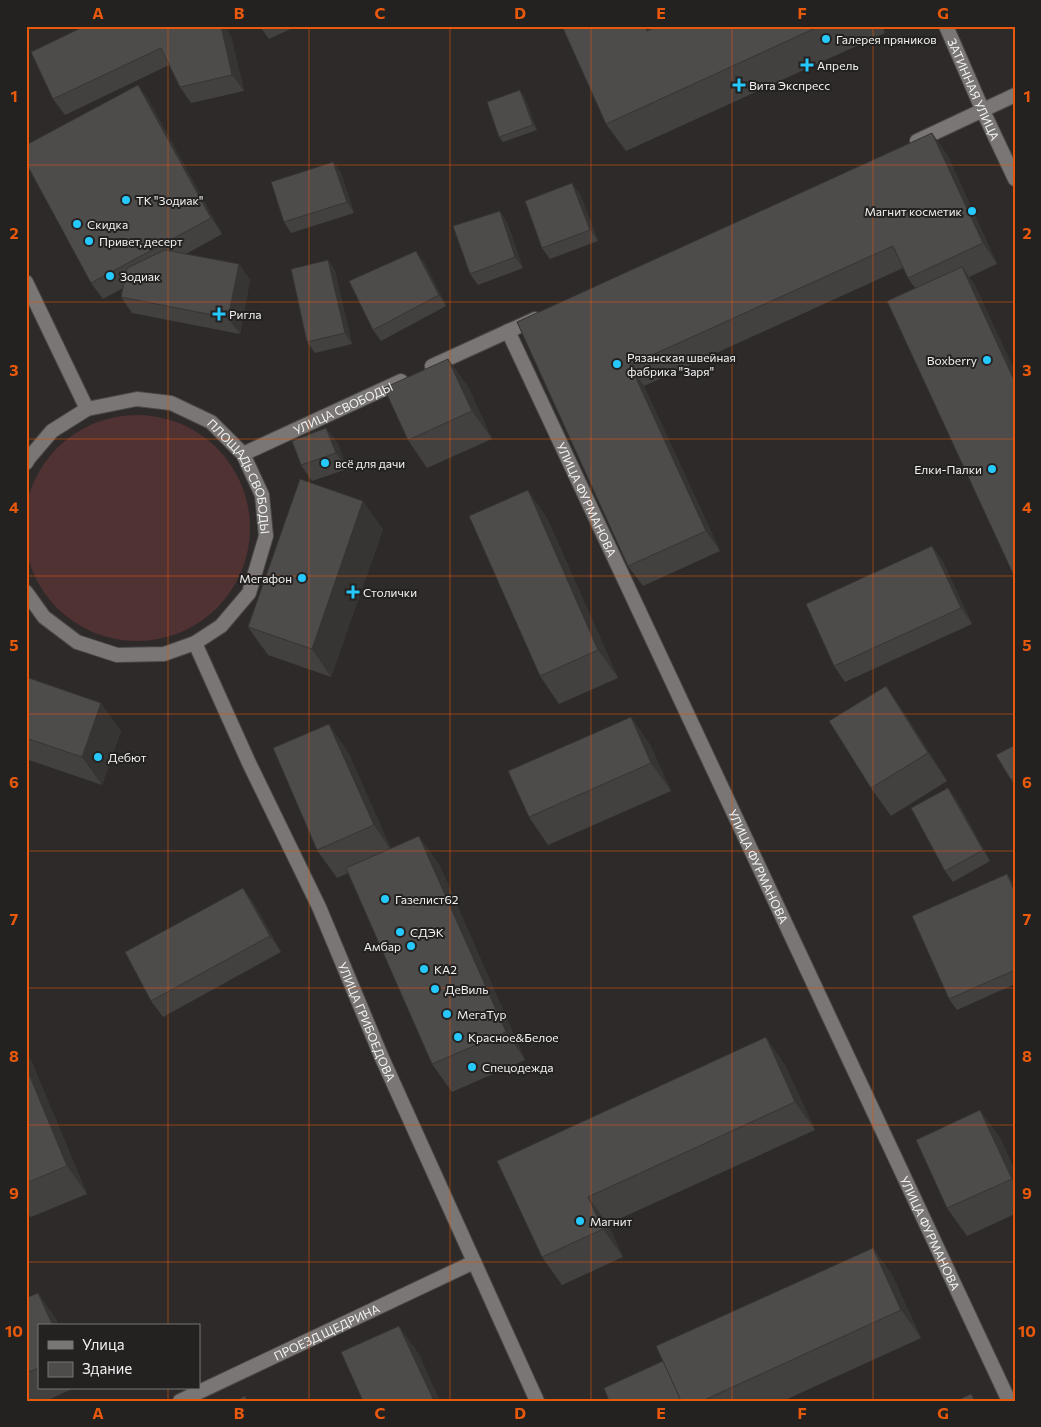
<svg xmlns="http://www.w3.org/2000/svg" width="1041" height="1427" viewBox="0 0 1041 1427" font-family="Commissioner,sans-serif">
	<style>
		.green { fill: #513232 }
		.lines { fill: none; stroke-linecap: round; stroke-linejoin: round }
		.minor-casing { stroke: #4b4848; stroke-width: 16 }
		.secondary-casing { stroke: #4b4848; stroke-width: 16 }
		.minor { stroke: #7a7676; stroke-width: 14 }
		.secondary { stroke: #7a7676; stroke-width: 14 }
		.wall { fill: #434040 }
		.shaded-wall { fill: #373434 }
		.building { fill: #4e4b4b; stroke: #373434 }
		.grid { fill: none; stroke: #e8590c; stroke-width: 1; stroke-opacity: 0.55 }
		.poi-dot { fill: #26c9fe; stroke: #242121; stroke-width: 2 }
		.labels { text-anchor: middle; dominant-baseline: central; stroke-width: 4; stroke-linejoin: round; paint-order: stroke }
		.poi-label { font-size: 12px; fill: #f3f1f1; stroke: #242121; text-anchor: start }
		.street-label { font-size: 12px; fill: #f3f1f1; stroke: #242121 }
		.neatline { fill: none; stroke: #e8590c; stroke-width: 2 }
		.grid-label { font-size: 16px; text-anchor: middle; font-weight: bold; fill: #e8590c }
	</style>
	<rect width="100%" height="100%" fill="#2e2a2a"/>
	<circle class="green" cx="137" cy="528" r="113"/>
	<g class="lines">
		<defs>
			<g id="minor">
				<path id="s1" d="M946 26 983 111 1015 179"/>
				<polyline points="917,141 1015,95"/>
				<path id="s2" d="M508 331 1009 1401"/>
				<polyline points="432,366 535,319"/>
				<path id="s3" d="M243 454 401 381"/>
				<path id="s4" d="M180 1401 474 1262"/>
			</g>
			<g id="secondary">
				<polyline points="26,282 87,409"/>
				<path id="s5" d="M26 463 29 458 52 431 87 409 137 399 171 403 211 422 243 454 262 495 266 536 249 593 221 626 195 643 164 654 117 655 77 642 44 617 26 592"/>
				<path id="s6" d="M195 643 249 763 319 907 382 1058 537 1401"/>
			</g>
		</defs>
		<use href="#minor" class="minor-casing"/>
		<use href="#secondary" class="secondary-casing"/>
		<use href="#minor" class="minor"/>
		<use href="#secondary" class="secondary"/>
	</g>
	<g class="wall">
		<polygon points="260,26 297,26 269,39"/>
		<polygon points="652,26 653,29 658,26 882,26 885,33 626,151 606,124"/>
		<polygon points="231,36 244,91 191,103 180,87 169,65 65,115 53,99 31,52"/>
		<polygon points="138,85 149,101 222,234 186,254 239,264 250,280 240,334 132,313 121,297 123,288 103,299 91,283"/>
		<polygon points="524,96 537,130 503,142 499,137"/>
		<polygon points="947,154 997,264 969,277 976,287 915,288 908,278 903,268 644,386 720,551 643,586 628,566 517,322"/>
		<polygon points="333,162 341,173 354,213 291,233 284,222"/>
		<polygon points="580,194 598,241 550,259 542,248"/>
		<polygon points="507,222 523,268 478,285 470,274"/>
		<polygon points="328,260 335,271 352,344 315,353 307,342"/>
		<polygon points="424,262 446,306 381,341 373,330"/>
		<polygon points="448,359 468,387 492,439 427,468 408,440"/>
		<polygon points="326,428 338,444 347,469 312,481 301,465"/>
		<polygon points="547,518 618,678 559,704 540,676"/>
		<polygon points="383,529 331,677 268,655 248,627"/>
		<polygon points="932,546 943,562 972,624 845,682 834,666"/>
		<polygon points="26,677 121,731 102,785 26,759"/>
		<polygon points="905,714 947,781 891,816 871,788"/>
		<polygon points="631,717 650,745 671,791 548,845 529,817"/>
		<polygon points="1015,745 1015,786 1011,780"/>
		<polygon points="348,752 391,849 439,864 525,1060 452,1092 432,1064 348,873 337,878 317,850"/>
		<polygon points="956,799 990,861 953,882 945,871"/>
		<polygon points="1007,874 1015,886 1015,984 957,1010 949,999"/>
		<polygon points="243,888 254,904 281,952 163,1017 151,1001"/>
		<polygon points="26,1052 30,1058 87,1194 31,1217 26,1211"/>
		<polygon points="785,1065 815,1130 608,1224 623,1257 562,1285 542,1257 497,1161"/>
		<polygon points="1000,1138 1015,1171 1015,1214 967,1236 947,1208"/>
		<polygon points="873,1248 892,1275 921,1338 783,1401 609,1401 663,1361"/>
		<polygon points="38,1293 57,1321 39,1326 39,1388 74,1388 46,1401 26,1401 26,1298"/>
	</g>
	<g class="shaded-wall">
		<polygon points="221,26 225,26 231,36 244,91 232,75"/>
		<polygon points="645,26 652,26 667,59 647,31"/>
		<polygon points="138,85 149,101 222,234 211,218"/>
		<polygon points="520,90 524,96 537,130 533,125"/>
		<polygon points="932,133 947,154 997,264 983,243"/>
		<polygon points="333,162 341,173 354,213 347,202"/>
		<polygon points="572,183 580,194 598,241 590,230"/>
		<polygon points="500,211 507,222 523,268 515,257"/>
		<polygon points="416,251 424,262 446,306 439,295"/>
		<polygon points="328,260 335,271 352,344 345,333"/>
		<polygon points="239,264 250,280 240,334 228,318"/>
		<polygon points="962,267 976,287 1015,371 1015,382"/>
		<polygon points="448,359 468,387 492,439 472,411"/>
		<polygon points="630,365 644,386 720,551 706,531"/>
		<polygon points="326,428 338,444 347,469 336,453"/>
		<polygon points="528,490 547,518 618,678 598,650"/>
		<polygon points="363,501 383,529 331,677 312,649"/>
		<polygon points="932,546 943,562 972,624 961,608"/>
		<polygon points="886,686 905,714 947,781 928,753"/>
		<polygon points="101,703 121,731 102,785 82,757"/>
		<polygon points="631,717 650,745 671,791 651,763"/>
		<polygon points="329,724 348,752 393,853 374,825"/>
		<polygon points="948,788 956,799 990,861 983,850"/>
		<polygon points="419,836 439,864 525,1060 506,1032"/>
		<polygon points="1007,874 1015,886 1015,892"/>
		<polygon points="243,888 254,904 281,952 270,936"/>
		<polygon points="766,1037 785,1065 815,1130 795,1102"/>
		<polygon points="26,1052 30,1058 87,1194 67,1166 26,1067"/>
		<polygon points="980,1110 1000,1138 1015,1171 1015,1184 1012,1179"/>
		<polygon points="588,1197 608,1224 623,1257 603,1229"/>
		<polygon points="873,1248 892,1275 921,1338 901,1310"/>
		<polygon points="38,1293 57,1321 60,1326 53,1326"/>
		<polygon points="399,1326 419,1354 440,1401 434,1401"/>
	</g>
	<g class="building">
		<polygon points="85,26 221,26 232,75 180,87 161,48 53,99 31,52"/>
		<polygon points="562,26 645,26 647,31 658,26 820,26 606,124"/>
		<polygon points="138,85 211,218 91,283 26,163 26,145"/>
		<polygon points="520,90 533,125 499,137 487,102"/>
		<polygon points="932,133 983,243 908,278 893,246 630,365 706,531 628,566 517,322"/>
		<polygon points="333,162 347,202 284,222 271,182"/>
		<polygon points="572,183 590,230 542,248 525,201"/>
		<polygon points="500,211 515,257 470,274 453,226"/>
		<polygon points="165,250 239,264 228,318 121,297 127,268"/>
		<polygon points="416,251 439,295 373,330 349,281"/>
		<polygon points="328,260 345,333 307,342 291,269"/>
		<polygon points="962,267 1015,382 1015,578 887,301"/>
		<polygon points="448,359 472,411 408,440 384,388"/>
		<polygon points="326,428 336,453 301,465 292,441"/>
		<polygon points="300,479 363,501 312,649 248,627"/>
		<polygon points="528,490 598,650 540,676 469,516"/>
		<polygon points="932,546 961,608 834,666 806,604"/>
		<polygon points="26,677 101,703 82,757 26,738"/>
		<polygon points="886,686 928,753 871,788 829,721"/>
		<polygon points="631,717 651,763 529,817 508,771"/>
		<polygon points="329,724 374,825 317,850 273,748"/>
		<polygon points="1015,745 1015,777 1011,780 996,755"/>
		<polygon points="948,788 983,850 945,871 911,808"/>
		<polygon points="419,836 506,1032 432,1064 346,868"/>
		<polygon points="1007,874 1015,892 1015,970 949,999 912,916"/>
		<polygon points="243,888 270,936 151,1001 125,952"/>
		<polygon points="766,1037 795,1102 588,1197 603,1229 542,1257 497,1161"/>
		<polygon points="26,1067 67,1166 26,1183"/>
		<polygon points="980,1110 1012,1179 947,1208 916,1140"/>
		<polygon points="873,1248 901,1310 702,1401 681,1401 656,1346"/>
		<polygon points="38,1293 53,1326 39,1326 39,1368 26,1373 26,1298"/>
		<polygon points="399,1326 434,1401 363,1401 341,1352"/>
		<polygon points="663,1361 681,1401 609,1401 604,1388"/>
		<polygon points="971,1394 975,1401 956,1401"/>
		<polygon points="245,1396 247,1401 236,1401"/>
	</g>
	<path class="grid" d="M168 26V1326M309 26V1401M450 26V1401M591 26V1401M732 26V1401M873 26V1401M26 165H1015M26 302H1015M26 439H1015M26 576H1015M26 714H1015M26 851H1015M26 988H1015M26 1125H1015M26 1262H1015M168 1388V1401"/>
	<g class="poi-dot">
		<circle cx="826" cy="39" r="5"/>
		<path d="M804.5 57.5h5v5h5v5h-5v5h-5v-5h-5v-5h5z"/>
		<path d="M736.5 77.5h5v5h5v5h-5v5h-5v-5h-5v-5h5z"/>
		<circle cx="126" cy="200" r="5"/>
		<circle cx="972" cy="211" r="5"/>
		<circle cx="77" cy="224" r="5"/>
		<circle cx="89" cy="241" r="5"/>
		<circle cx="110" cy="276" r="5"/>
		<path d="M216.5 306.5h5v5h5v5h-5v5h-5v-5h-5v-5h5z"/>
		<circle cx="987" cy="360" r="5"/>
		<circle cx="617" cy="364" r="5"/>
		<circle cx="325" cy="463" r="5"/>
		<circle cx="992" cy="469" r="5"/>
		<circle cx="302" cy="578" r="5"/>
		<path d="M350.5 584.5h5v5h5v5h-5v5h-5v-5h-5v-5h5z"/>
		<circle cx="98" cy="757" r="5"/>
		<circle cx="385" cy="899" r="5"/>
		<circle cx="400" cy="932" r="5"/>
		<circle cx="411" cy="946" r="5"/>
		<circle cx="424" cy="969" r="5"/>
		<circle cx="435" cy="989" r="5"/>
		<circle cx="447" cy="1014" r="5"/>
		<circle cx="458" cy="1037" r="5"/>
		<circle cx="472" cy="1067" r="5"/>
		<circle cx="580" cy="1221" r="5"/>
	</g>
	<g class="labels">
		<g class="poi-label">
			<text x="836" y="39">Галерея пряников</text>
			<text x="817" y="65">Апрель</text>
			<text x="749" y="85">Вита Экспресс</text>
			<text x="136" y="200">ТК "Зодиак"</text>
			<text x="962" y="211" text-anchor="end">Магнит косметик</text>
			<text x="87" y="224">Скидка</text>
			<text x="99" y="241">Привет, десерт</text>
			<text x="120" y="276">Зодиак</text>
			<text x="229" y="314">Ригла</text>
			<text x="627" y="357">Рязанская швейная<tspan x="627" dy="14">фабрика "Заря"</tspan></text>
			<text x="977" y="360" text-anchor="end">Boxberry</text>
			<text x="335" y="463">всё для дачи</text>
			<text x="982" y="469" text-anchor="end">Елки-Палки</text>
			<text x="292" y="578" text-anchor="end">Мегафон</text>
			<text x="363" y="592">Столички</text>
			<text x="108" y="757">Дебют</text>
			<text x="395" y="899">Газелист62</text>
			<text x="410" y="932">СДЭК</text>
			<text x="401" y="946" text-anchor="end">Амбар</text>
			<text x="434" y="969">КА2</text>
			<text x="445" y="989">ДеВиль</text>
			<text x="457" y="1014">МегаТур</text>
			<text x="468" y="1037">Красное&amp;Белое</text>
			<text x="482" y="1067">Спецодежда</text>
			<text x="590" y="1221">Магнит</text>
		</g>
		<g class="street-label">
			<text stroke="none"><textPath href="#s1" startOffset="69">ЗАТИННАЯ УЛИЦА</textPath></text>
			<text stroke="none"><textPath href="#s3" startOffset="110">УЛИЦА СВОБОДЫ</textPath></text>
			<text stroke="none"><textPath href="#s5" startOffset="276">ПЛОЩАДЬ СВОБОДЫ</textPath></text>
			<text stroke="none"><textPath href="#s2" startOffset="186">УЛИЦА ФУРМАНОВА</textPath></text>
			<text stroke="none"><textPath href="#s2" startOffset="591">УЛИЦА ФУРМАНОВА</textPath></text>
			<text stroke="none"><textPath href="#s6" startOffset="416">УЛИЦА ГРИБОЕДОВА</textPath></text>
			<text stroke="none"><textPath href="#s2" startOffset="996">УЛИЦА ФУРМАНОВА</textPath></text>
			<text stroke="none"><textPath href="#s4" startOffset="162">ПРОЕЗД ЩЕДРИНА</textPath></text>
		</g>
	</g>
	<rect width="1041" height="1427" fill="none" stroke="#242121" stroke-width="55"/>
	<rect x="38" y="1324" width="162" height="65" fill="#242121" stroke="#777474"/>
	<rect x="48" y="1341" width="25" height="8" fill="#7a7676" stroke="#777474"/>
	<text x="82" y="1350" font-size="15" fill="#f3f1f1">Улица</text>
	<rect x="48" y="1362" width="25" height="15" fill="#4e4b4b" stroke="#777474"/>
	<text x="82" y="1374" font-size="15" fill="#f3f1f1">Здание</text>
	<rect x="28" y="28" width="986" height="1372" class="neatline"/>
	<g class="grid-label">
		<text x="98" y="19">A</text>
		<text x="239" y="19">B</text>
		<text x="380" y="19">C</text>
		<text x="520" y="19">D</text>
		<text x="661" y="19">E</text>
		<text x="802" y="19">F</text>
		<text x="943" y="19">G</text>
		<text x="14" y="102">1</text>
		<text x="1027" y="102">1</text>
		<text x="14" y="239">2</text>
		<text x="1027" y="239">2</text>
		<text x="14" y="376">3</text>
		<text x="1027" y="376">3</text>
		<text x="14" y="513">4</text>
		<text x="1027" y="513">4</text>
		<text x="14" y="651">5</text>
		<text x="1027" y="651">5</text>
		<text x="14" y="788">6</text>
		<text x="1027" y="788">6</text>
		<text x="14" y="925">7</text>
		<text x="1027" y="925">7</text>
		<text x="14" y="1062">8</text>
		<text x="1027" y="1062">8</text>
		<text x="14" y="1199">9</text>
		<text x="1027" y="1199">9</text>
		<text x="14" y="1337">10</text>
		<text x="1027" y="1337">10</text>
		<text x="98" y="1419">A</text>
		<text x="239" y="1419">B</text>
		<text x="380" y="1419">C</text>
		<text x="520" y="1419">D</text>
		<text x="661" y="1419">E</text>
		<text x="802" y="1419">F</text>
		<text x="943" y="1419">G</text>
	</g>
</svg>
